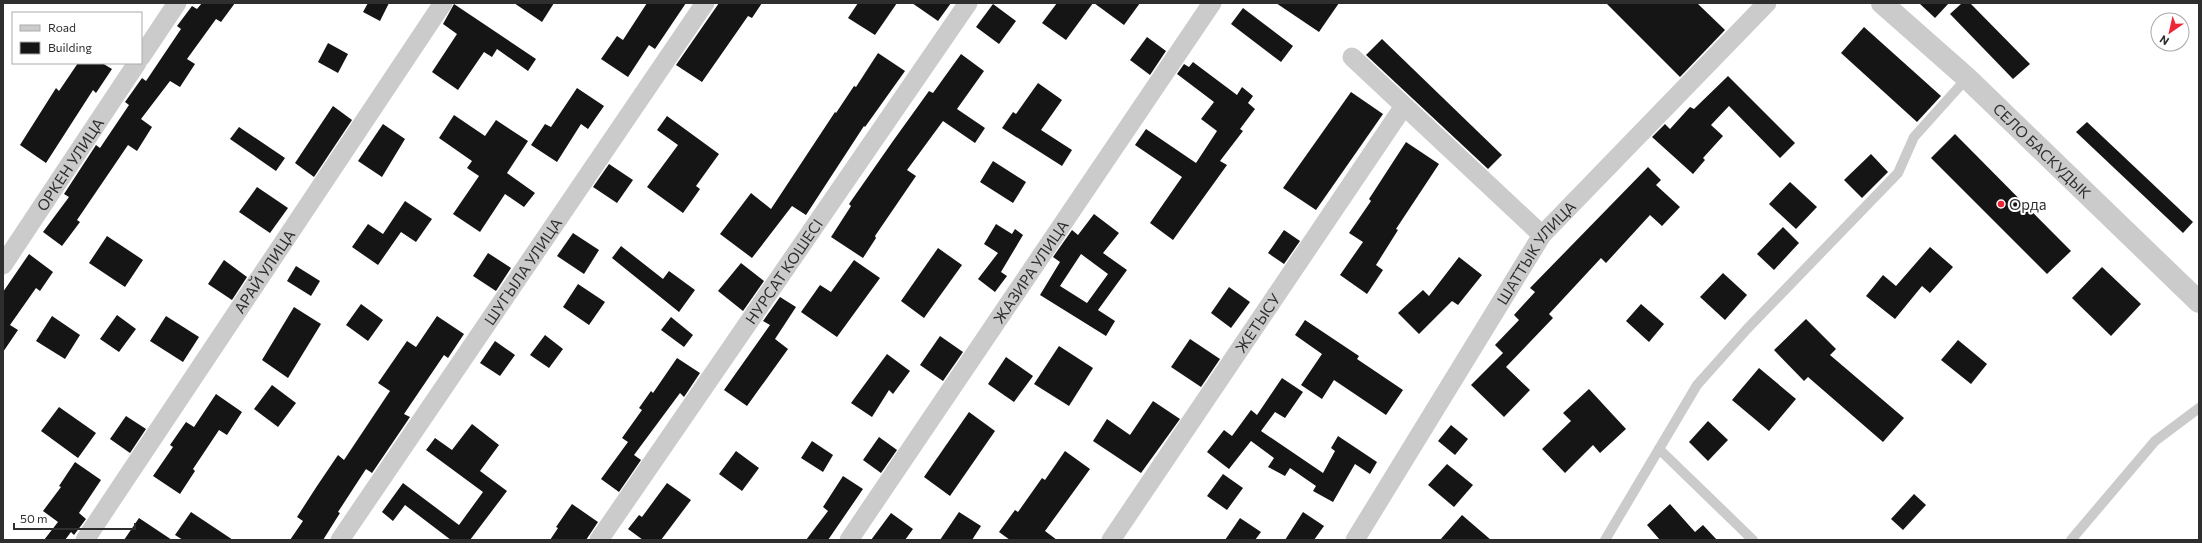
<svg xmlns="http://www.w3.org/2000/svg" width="2202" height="543" viewBox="0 0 2202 543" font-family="Commissioner,sans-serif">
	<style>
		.building { fill: #151515; fill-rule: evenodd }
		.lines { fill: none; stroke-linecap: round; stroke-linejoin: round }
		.service { stroke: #cbcbcb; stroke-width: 10 }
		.minor { stroke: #cbcbcb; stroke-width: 19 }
		.tertiary { stroke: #cbcbcb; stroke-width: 22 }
		.poi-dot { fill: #ee2738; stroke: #fff; stroke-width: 1.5 }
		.labels { text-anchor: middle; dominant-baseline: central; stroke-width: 4; stroke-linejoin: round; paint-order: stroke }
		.street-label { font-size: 15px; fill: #2e2e2e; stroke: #fff }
		.poi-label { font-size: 15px; fill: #2e2e2e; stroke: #fff; text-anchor: start }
	</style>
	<rect width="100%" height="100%" fill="#fff"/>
	<g class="building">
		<polygon points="202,3 235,3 221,22 216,19 187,59 195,64 180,87 170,81 141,119 152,127 137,151 128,145 77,220 80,222 62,246 43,232 69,197 64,194 96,145 100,148 129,105 125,102 142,78 146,81 181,29 177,26 192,6 197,9"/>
		<polygon points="368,3 389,3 380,21 363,12"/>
		<polygon points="514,3 554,3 542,22"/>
		<polygon points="647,3 686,3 655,49 649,45 628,77 601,59 617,36 623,40"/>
		<polygon points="719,3 762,3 752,18 748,16 702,82 676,65"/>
		<polygon points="858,3 897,3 875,35 848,18"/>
		<polygon points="912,3 951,3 938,21"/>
		<polygon points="1057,3 1093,3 1066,40 1042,23"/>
		<polygon points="1094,3 1140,3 1124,25"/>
		<polygon points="1276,3 1339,3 1319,32"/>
		<polygon points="1606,3 1697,3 1725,30 1680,77"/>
		<polygon points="1919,3 1949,3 1935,18"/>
		<polygon points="1962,3 1970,3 2030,64 2013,79 1950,14"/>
		<polygon points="454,4 536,59 528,71 497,49 492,57 484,52 458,90 432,72 457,34 443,24"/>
		<polygon points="993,4 1016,21 999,44 976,27"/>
		<polygon points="1243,8 1293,46 1281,62 1231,24"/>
		<polygon points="1864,27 1941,96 1917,122 1841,53"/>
		<polygon points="1147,37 1166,51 1150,75 1130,60"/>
		<polygon points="1382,39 1502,155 1488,169 1366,55"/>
		<polygon points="328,43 348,54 338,73 318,62"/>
		<polygon points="878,53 905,71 865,127 864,126 806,215 792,206 752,258 720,234 751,193 771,209 835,112 836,113 854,86 856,87"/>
		<polygon points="961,54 984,71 957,109 985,128 975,143 943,121 907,170 916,176 875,236 876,238 863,258 831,237 851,206 849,204 893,141 929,91 933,93"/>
		<polygon points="1193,62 1237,95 1242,87 1253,96 1248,103 1255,109 1240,129 1243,131 1220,161 1227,165 1173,240 1150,223 1182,177 1135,145 1146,129 1196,163 1217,131 1201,119 1214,102 1177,74 1184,64 1189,67"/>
		<polygon points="78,63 102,63 112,69 96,93 93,90 46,163 20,145 56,88 59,91"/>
		<polygon points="1728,76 1795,143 1780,158 1729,106 1711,125 1723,136 1703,158 1705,160 1693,174 1652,137 1665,124 1670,129 1690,107 1694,109"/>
		<polygon points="1038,83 1062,100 1041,130 1072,150 1062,166 1002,128 1013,112 1016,114"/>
		<polygon points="577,88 604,106 588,129 581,124 557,162 531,145 545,124 551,127"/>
		<polygon points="1351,92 1383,114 1316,210 1283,188"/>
		<polygon points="333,106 352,120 314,177 295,163"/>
		<polygon points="454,115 485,136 496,120 528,141 507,173 535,193 524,207 505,194 480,232 453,214 479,176 467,168 472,161 439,138"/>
		<polygon points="667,116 719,154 696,186 700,189 683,213 647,187 678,145 657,130"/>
		<polygon points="2087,122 2193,222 2183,233 2076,132"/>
		<polygon points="383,124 405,139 382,177 358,161"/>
		<polygon points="239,127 285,158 276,171 230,139"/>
		<polygon points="1955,134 2071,251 2047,274 1931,158"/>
		<polygon points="1406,142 1439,164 1396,229 1398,230 1376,265 1383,270 1367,294 1340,275 1363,242 1349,233 1371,201 1369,199"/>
		<polygon points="1871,154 1888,172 1862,198 1844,180"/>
		<polygon points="993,161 1026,182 1013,203 980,182"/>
		<polygon points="609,164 633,180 617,203 593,187"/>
		<polygon points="1648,167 1661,180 1656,185 1680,207 1662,226 1650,215 1606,263 1601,258 1549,314 1553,318 1506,367 1530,390 1504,417 1471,385 1503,353 1495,345 1519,320 1514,315 1535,292 1530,288"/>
		<polygon points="1790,182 1817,207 1796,229 1769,204"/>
		<polygon points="257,187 288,208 270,233 239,212"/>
		<polygon points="405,201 432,219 416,242 401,232 378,265 352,247 368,224 383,234"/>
		<path d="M1094 214 1119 233 1103 253 1127 270 1098 310 1115 321 1106 336 1040 295 1060 262 1053 257 1072 230 1078 235ZM1081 254 1108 274 1087 303 1060 286Z"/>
		<polygon points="996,224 1012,234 1015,229 1023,235 1001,272 1007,276 995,292 978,279 998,253 984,244"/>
		<polygon points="1783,227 1799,243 1774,270 1757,254"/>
		<polygon points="1284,230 1300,241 1284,264 1268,253"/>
		<polygon points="573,233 599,250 584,274 557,256"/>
		<polygon points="107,236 143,260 125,287 89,263"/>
		<polygon points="621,246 663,279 669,271 695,290 679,312 612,258"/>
		<polygon points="1930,247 1953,267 1930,293 1922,286 1895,319 1866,296 1883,275 1896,286"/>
		<polygon points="938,248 962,265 924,318 901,301"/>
		<polygon points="488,253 511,268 496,291 473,276"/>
		<polygon points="29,254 53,272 40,291 36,288 10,325 18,330 3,352 3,292"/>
		<polygon points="1459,257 1482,275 1458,305 1452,301 1419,334 1398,313 1423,290 1429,296"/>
		<polygon points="224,260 247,277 232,300 208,284"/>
		<polygon points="854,260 880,278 837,337 801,312 820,285 831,292"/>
		<polygon points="741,263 764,281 743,311 718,291"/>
		<polygon points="296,266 320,281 311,296 287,281"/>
		<polygon points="2102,267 2141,304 2111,336 2072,298"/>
		<polygon points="1723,273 1747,295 1725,320 1700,297"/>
		<polygon points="578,284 605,302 589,325 563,307"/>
		<polygon points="1229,287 1250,302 1231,328 1211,313"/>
		<polygon points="780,297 796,307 775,339 788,349 747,406 724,390 770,325 763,321"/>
		<polygon points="361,304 383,320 368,341 346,325"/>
		<polygon points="1641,304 1664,324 1649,342 1626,321"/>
		<polygon points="294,307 321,324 288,378 262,360"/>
		<polygon points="117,315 136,329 119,352 100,339"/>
		<polygon points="52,316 80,335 65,359 36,341"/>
		<polygon points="166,316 199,337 183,362 150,341"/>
		<polygon points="437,316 464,334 448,358 444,355 404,414 410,417 372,473 366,469 338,512 340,513 323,540 290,540 303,521 297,517 317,486 338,455 344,460 390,391 378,383 407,341 416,347"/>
		<polygon points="671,317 693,335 684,347 661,330"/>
		<polygon points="1806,319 1836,349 1830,355 1904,418 1883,442 1808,377 1804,381 1774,350"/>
		<polygon points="1305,320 1359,356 1357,359 1403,390 1386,415 1334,380 1322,399 1301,385 1322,354 1295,335"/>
		<polygon points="545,335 563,349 549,368 530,355"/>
		<polygon points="940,336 963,352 943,381 920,365"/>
		<polygon points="1190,339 1220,359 1201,387 1171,367"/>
		<polygon points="1958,340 1987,364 1971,384 1941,360"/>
		<polygon points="495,341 515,355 500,376 480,363"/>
		<polygon points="1059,346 1093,368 1069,406 1034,384"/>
		<polygon points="887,354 910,371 893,394 889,390 872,417 851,403"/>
		<polygon points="1006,357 1033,376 1014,402 988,384"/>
		<polygon points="677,358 700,373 684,397 680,393 634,455 641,460 619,492 601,479 628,442 622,438 642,410 639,408 651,391 653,393"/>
		<polygon points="1759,368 1796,399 1769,431 1732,400"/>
		<polygon points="1282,378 1303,392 1285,418 1275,412 1261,431 1323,473 1335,451 1331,448 1338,436 1377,462 1370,474 1355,464 1333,502 1313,491 1316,486 1290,468 1285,476 1268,467 1274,458 1251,441 1229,469 1207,452 1224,430 1232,436 1251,410 1257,415"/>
		<polygon points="272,385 296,403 278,427 254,409"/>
		<polygon points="1589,389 1626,429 1600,453 1593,445 1565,473 1542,449 1571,421 1563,413"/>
		<polygon points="216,394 242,412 227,435 219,430 193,469 195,471 180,494 153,476 173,447 170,445 186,422 194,427"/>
		<polygon points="1153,401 1180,419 1141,473 1093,441 1107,419 1130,435"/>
		<polygon points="59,407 96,433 78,458 41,431"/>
		<polygon points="969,412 995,431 950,496 924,477"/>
		<polygon points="126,416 146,429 130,453 110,439"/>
		<polygon points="1708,421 1728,440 1708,461 1689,442"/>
		<polygon points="472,424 499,445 480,471 507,491 470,540 451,540 405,505 393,521 382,512 403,483 459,525 483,492 426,450 435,438 452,450"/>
		<polygon points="1451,425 1468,439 1455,455 1438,441"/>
		<polygon points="879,437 897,450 881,473 863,460"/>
		<polygon points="812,441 833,455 823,472 801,458"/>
		<polygon points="736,451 759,468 742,491 719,474"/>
		<polygon points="1065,451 1090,469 1045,531 1057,540 1010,540 999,532 1015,510 1018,512 1042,478 1045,480"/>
		<polygon points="75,462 101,480 79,513 86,519 74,535 71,532 65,540 44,540 58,522 43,511 61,487 59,486"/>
		<polygon points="1447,464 1473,485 1454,507 1428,485"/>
		<polygon points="1223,474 1243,488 1227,510 1207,496"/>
		<polygon points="843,476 863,489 828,540 806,540 828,511 823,507"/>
		<polygon points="667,483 691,500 661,540 643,540 628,529 639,515 642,517"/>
		<polygon points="1914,494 1926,505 1903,530 1891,519"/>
		<polygon points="572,504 598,522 586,540 550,540 558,528 556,527"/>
		<polygon points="1670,504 1695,532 1703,525 1717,540 1660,540 1647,525"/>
		<polygon points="191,512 233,540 183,540 175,535"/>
		<polygon points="959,512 981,526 972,540 940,540"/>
		<polygon points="1303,512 1324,526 1314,540 1285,540"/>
		<polygon points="891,513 913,529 905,540 871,540"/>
		<polygon points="1462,515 1491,540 1440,540"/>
		<polygon points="139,518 172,540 124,540"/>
		<polygon points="1240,518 1261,532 1255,540 1225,540"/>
	</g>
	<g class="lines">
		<g class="service">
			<polyline points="1659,449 1753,540"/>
			<polyline points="1605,540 1697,385 1747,329 1898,173 1914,137 1967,78"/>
			<polyline points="2071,540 2155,441 2199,408"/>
		</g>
		<g class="minor">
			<polyline points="141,57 177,3"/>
			<polyline points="1352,57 1542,235"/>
			<path id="s1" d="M3 265 137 63"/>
			<path id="s2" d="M85 540 443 3"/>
			<path id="s3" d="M340 540 705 3"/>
			<path id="s4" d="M599 540 968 3"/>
			<path id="s5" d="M849 540 1212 3"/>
			<path id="s6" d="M1111 540 1404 106"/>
			<path id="s7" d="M1355 540 1542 235 1767 3"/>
		</g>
		<path class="tertiary" id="s8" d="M1882 3 1967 78 2199 302"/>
	</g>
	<circle class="poi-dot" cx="2001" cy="204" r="4"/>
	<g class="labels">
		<g class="street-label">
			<text stroke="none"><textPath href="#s8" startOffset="218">СЕЛО БАСКУДЫК</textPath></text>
			<text stroke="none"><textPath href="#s1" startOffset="121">ОРКЕН УЛИЦА</textPath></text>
			<text stroke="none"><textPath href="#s7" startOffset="340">ШАТТЫК УЛИЦА</textPath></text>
			<text stroke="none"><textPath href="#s2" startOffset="323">АРАЙ УЛИЦА</textPath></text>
			<text stroke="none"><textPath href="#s3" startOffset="325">ШУГЫЛА УЛИЦА</textPath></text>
			<text stroke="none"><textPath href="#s4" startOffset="326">НУРСАТ КОШЕСI</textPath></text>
			<text stroke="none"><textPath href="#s5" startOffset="324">ЖАЗИРА УЛИЦА</textPath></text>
			<text stroke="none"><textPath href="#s6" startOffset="262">ЖЕТЫСУ</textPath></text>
		</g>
		<g class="poi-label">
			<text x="2009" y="204">Орда</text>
		</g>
	</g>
	<rect width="2202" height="543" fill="none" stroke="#2e2e2e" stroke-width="8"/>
	<rect x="12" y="12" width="130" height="52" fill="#ffffff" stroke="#ababab"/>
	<rect x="20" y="25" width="20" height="6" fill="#cbcbcb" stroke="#ababab"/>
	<text x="48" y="32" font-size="12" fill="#2e2e2e">Road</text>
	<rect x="20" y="42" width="20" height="12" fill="#151515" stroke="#ababab"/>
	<text x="48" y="52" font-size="12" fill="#2e2e2e">Building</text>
	<g transform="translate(2170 32) rotate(214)"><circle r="19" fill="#ffffff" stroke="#ababab"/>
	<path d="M0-3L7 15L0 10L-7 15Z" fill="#ee2738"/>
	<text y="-6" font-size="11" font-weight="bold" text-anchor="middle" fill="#2e2e2e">N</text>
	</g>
	<path d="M14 523v6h121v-6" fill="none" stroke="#2e2e2e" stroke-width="2"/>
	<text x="20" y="523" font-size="12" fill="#2e2e2e" stroke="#ffffff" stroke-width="3" paint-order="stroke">50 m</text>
</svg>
